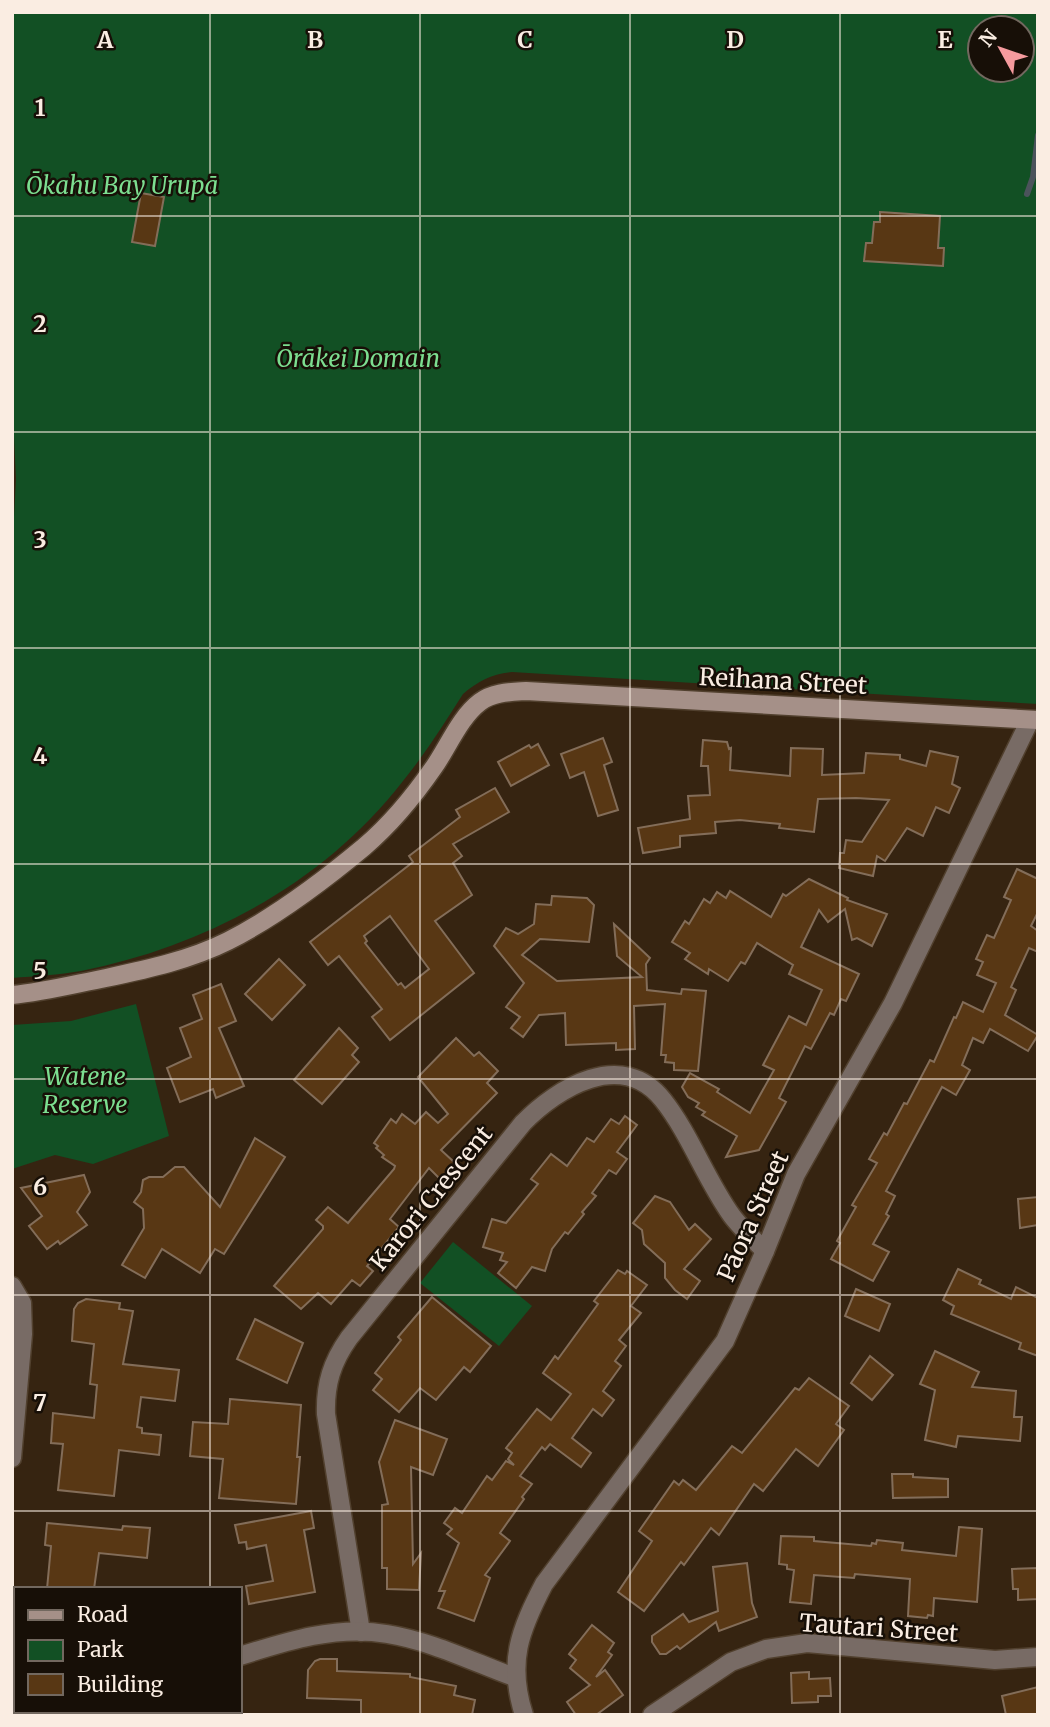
<svg xmlns="http://www.w3.org/2000/svg" width="1050" height="1727" viewBox="0 0 1050 1727" font-family="Merriweather,serif">
	<style>
		.green { fill: #125024; fill-rule: evenodd }
		.lines { fill: none; stroke-linecap: round; stroke-linejoin: round }
		.stream { stroke: #4b535b; stroke-width: 6 }
		.building { fill: #583714; stroke: #836d59; stroke-width: 2; fill-rule: evenodd }
		.street-casing { stroke: #51402e; stroke-width: 21 }
		.secondary-casing { stroke: #51402e; stroke-width: 21 }
		.street { stroke: #786b65; stroke-width: 18 }
		.secondary { stroke: #a59088; stroke-width: 18 }
		.grid { fill: none; stroke: #faede2; stroke-width: 2; stroke-opacity: 0.55 }
		.labels { text-anchor: middle; dominant-baseline: central; stroke-width: 5; stroke-linejoin: round; paint-order: stroke }
		.park-label { font-size: 24px; font-style: italic; fill: #7cde90; stroke: #170f07 }
		.street-label { font-size: 24px; fill: #faede2; stroke: #170f07 }
		.grid-label { font-size: 23px; text-anchor: middle; font-weight: bold; fill: #faede2; stroke: #170f07; stroke-width: 5; stroke-linejoin: round; paint-order: stroke }
	</style>
	<rect width="100%" height="100%" fill="#362411"/>
	<g class="green">
		<path d="M12 12H1038V704L512 672C492 674 478 681 463 694 444 724 425 754 403 781 324 883 206 946 81 971 59 975 35 976 12 978V554L16 479 12 395ZM980 28H1022V70H980Z"/>
		<polygon points="136,1004 169,1136 93,1164 55,1155 12,1169 12,1025 71,1021"/>
		<polygon points="453,1242 532,1306 499,1346 420,1283"/>
	</g>
	<g class="lines">
		<polyline class="stream" points="1027,194 1033,177 1038,135"/>
	</g>
	<g class="building">
		<polygon points="141,193 164,197 155,246 132,242"/>
		<polygon points="880,212 940,216 938,248 944,248 943,266 864,261 866,243 872,243 874,222 880,222"/>
		<polygon points="603,738 612,762 604,765 618,810 598,816 584,772 570,778 561,754"/>
		<polygon points="703,740 727,742 729,749 731,748 730,770 790,776 791,748 823,749 822,775 864,773 866,753 900,755 900,759 926,766 930,751 958,757 952,784 960,788 949,813 936,807 923,836 907,828 885,861 877,856 873,876 839,868 840,853 844,853 846,840 862,842 889,800 856,798 818,799 814,832 779,828 780,824 740,820 715,822 716,833 680,836 680,847 643,853 638,828 690,819 688,796 710,795 708,766 701,766"/>
		<polygon points="538,744 549,765 511,786 498,762 529,745 531,748"/>
		<path d="M495 788 509 812 453 844 462 856 453 863 472 895 435 921 474 973 390 1040 372 1017 382 1009 339 956 328 965 310 942 413 862 409 856 460 817 456 810ZM390 916 429 969 405 988 401 983 398 985 365 943 367 941 364 936Z"/>
		<polygon points="1017,869 1038,879 1038,912 1031,926 1038,931 1038,952 1029,948 1011,987 1016,990 1005,1015 1038,1035 1028,1051 990,1029 983,1043 973,1038 962,1065 970,1070 956,1095 942,1087 886,1191 895,1196 886,1214 889,1216 873,1244 889,1252 873,1281 831,1259 840,1243 837,1241 856,1207 852,1205 877,1163 869,1159 884,1133 887,1135 904,1103 907,1104 930,1060 934,1062 954,1017 956,1018 963,1002 983,1012 996,983 977,975 983,962 976,959 987,935 994,938 1011,900 1004,897"/>
		<polygon points="809,879 848,898 847,900 887,914 872,946 857,938 852,940 845,909 828,922 819,910 801,947 859,974 846,1001 841,999 834,1015 830,1013 811,1049 805,1046 779,1098 786,1102 759,1150 726,1157 737,1136 702,1115 705,1112 696,1107 699,1103 688,1097 682,1087 690,1073 719,1089 717,1092 750,1113 774,1070 763,1065 789,1016 806,1025 822,990 789,974 793,965 757,943 745,964 741,962 728,981 709,969 708,974 685,959 690,953 672,942 685,921 689,924 704,899 710,903 717,892 726,898 730,891 771,917 783,894 786,896"/>
		<polygon points="552,896 587,898 594,905 589,942 540,939 522,955 557,981 642,977 617,956 614,924 650,958 646,964 647,990 681,994 682,989 706,991 698,1071 674,1070 674,1063 665,1062 666,1055 661,1055 665,1004 634,1006 635,1049 616,1050 616,1043 566,1045 565,1013 539,1015 523,1037 511,1028 520,1017 506,1007 524,983 494,946 506,928 518,934 534,924 536,904 551,905"/>
		<polygon points="279,959 305,985 272,1020 245,994"/>
		<polygon points="221,984 236,1021 219,1028 244,1086 216,1098 213,1089 180,1102 167,1068 191,1057 180,1028 202,1019 193,995"/>
		<polygon points="339,1028 358,1048 352,1055 359,1062 322,1104 294,1080"/>
		<polygon points="456,1038 474,1056 479,1052 498,1071 487,1083 497,1093 441,1150 455,1163 442,1181 429,1168 390,1219 399,1227 367,1266 373,1271 360,1286 352,1280 331,1304 318,1293 301,1309 274,1286 323,1229 323,1226 316,1220 328,1207 348,1223 394,1169 395,1166 382,1157 384,1155 376,1148 378,1146 374,1143 391,1119 396,1123 402,1114 415,1124 426,1112 438,1123 448,1114 418,1077"/>
		<polygon points="625,1116 637,1125 617,1152 627,1159 616,1174 609,1170 592,1193 596,1196 582,1212 584,1214 568,1234 565,1232 552,1249 545,1271 532,1267 516,1288 498,1273 507,1262 500,1260 503,1253 483,1247 492,1219 506,1223 538,1184 531,1179 551,1154 567,1166 587,1138 594,1142 611,1119 619,1124"/>
		<polygon points="255,1138 285,1157 224,1254 215,1249 200,1273 162,1249 145,1278 122,1265 144,1228 143,1209 134,1202 141,1192 143,1180 149,1177 163,1177 175,1167 184,1167 220,1207"/>
		<polygon points="84,1175 90,1192 77,1212 87,1225 60,1244 58,1241 47,1249 29,1226 42,1216 21,1188"/>
		<polygon points="655,1196 670,1202 689,1230 695,1224 711,1239 684,1269 700,1281 687,1299 675,1290 665,1278 665,1263 644,1244 642,1230 633,1223"/>
		<polygon points="1038,1197 1038,1225 1020,1228 1018,1199"/>
		<polygon points="958,1269 981,1280 979,1284 1011,1299 1016,1287 1038,1298 1038,1356 1019,1349 1021,1343 951,1314 954,1306 943,1300"/>
		<polygon points="618,1270 625,1274 627,1271 647,1285 631,1306 641,1313 619,1340 626,1346 615,1361 621,1366 603,1391 614,1400 602,1416 593,1409 572,1438 591,1453 581,1467 550,1444 545,1450 542,1447 520,1476 532,1484 522,1497 524,1499 500,1533 510,1541 485,1575 490,1578 474,1621 438,1608 445,1591 439,1591 459,1543 447,1534 452,1529 444,1523 455,1508 462,1513 487,1476 492,1480 506,1461 514,1465 508,1459 512,1453 506,1448 537,1409 551,1420 571,1394 543,1373 555,1356 558,1359 598,1304 594,1301"/>
		<polygon points="856,1289 890,1304 879,1331 845,1316"/>
		<polygon points="432,1297 491,1346 470,1372 464,1367 436,1400 420,1388 399,1412 373,1390 382,1379 375,1373 401,1340 398,1337"/>
		<polygon points="86,1299 120,1303 119,1309 133,1311 123,1364 179,1370 175,1401 141,1397 137,1427 142,1428 142,1433 161,1435 159,1455 119,1450 114,1496 58,1490 63,1444 51,1443 53,1413 94,1418 97,1385 90,1384 94,1344 72,1341 74,1309 78,1303"/>
		<polygon points="255,1319 303,1343 287,1383 237,1359"/>
		<polygon points="935,1351 979,1372 972,1387 1016,1391 1014,1417 1022,1417 1020,1441 958,1436 956,1447 925,1440 935,1390 920,1384"/>
		<polygon points="870,1356 893,1375 872,1400 851,1383"/>
		<polygon points="809,1378 849,1406 836,1424 844,1430 818,1466 796,1449 763,1491 754,1484 719,1535 711,1528 684,1565 681,1562 644,1611 618,1592 652,1541 639,1531 674,1481 679,1485 683,1480 696,1490 732,1446 742,1453 795,1388 799,1390"/>
		<polygon points="230,1399 301,1405 297,1457 300,1457 296,1504 219,1498 223,1459 190,1456 193,1422 228,1424"/>
		<polygon points="395,1420 447,1439 433,1475 411,1467 413,1564 421,1553 419,1590 387,1589 387,1568 382,1568 382,1505 388,1504 379,1462"/>
		<polygon points="892,1474 913,1474 913,1477 948,1479 948,1497 893,1498"/>
		<polygon points="311,1511 314,1528 304,1530 315,1592 249,1604 246,1586 273,1581 266,1545 247,1549 246,1542 239,1543 235,1525"/>
		<polygon points="47,1523 122,1530 123,1526 150,1528 147,1558 99,1553 94,1589 47,1589 51,1546 45,1545"/>
		<polygon points="959,1527 982,1529 977,1602 934,1598 933,1616 928,1615 927,1618 908,1616 910,1579 855,1574 854,1578 814,1575 811,1604 790,1602 794,1570 787,1569 787,1565 779,1564 781,1536 814,1537 814,1541 871,1546 872,1543 876,1544 877,1540 903,1543 902,1550 956,1556"/>
		<polygon points="747,1563 752,1603 757,1617 719,1631 716,1622 680,1649 677,1646 666,1654 660,1654 652,1642 652,1636 683,1614 689,1622 718,1611 713,1567"/>
		<polygon points="1038,1568 1038,1599 1018,1600 1018,1589 1013,1589 1012,1569"/>
		<polygon points="592,1625 614,1643 608,1652 612,1655 596,1677 605,1670 623,1695 596,1715 576,1715 567,1702 590,1685 570,1668 576,1660 569,1654"/>
		<polygon points="320,1659 337,1659 337,1671 410,1674 410,1677 456,1686 454,1695 475,1700 472,1715 361,1715 361,1700 307,1698 308,1670 315,1661"/>
		<polygon points="809,1672 809,1679 830,1678 831,1696 818,1696 818,1702 792,1703 791,1673"/>
		<polygon points="1038,1687 1038,1715 1006,1715 1002,1696"/>
	</g>
	<g class="lines">
		<defs>
			<g id="street">
				<polyline points="12,1286 22,1303 23,1334 12,1458"/>
				<path d="M361 1632 326 1414C325 1384 332 1362 349 1338L523 1123C557 1088 622 1048 663 1100 690 1134 706 1180 732 1216 741 1228 754 1240 765 1251"/>
				<path d="M240 1656C287 1641 337 1625 387 1634 431 1641 473 1662 514 1677"/>
				<polyline points="57,1715 70,1711"/>
				<path d="M524 1715C507 1662 520 1630 544 1584L725 1341 765 1251 796 1174 893 1003 1030 720"/>
				<polyline points="652,1715 731,1662 766,1649 807,1643 995,1660 1038,1657"/>
			</g>
			<path id="secondary" d="M12 995C44 992 75 984 106 978 148 969 190 960 228 941 277 916 322 882 364 847 391 824 414 796 434 767 448 747 460 717 480 702 493 692 511 692 526 691L1038 720"/>
		</defs>
		<use href="#street" class="street-casing"/>
		<use href="#secondary" class="secondary-casing"/>
		<use href="#street" class="street"/>
		<use href="#secondary" class="secondary"/>
	</g>
	<path class="grid" d="M210 12V1589M420 12V1715M630 12V1715M840 12V1715M12 216H1038M12 432H1038M12 648H1038M12 864H1038M12 1079H1038M12 1295H1038M12 1511H1038M210 1711V1715"/>
	<g class="labels">
		<g class="park-label">
			<text x="122" y="185">Ōkahu Bay Urupā</text>
			<text x="358" y="358">Ōrākei Domain</text>
			<text x="85" y="1076">Watene<tspan x="85" dy="28">Reserve</tspan></text>
		</g>
		<g class="street-label">
			<text transform="translate(783 681) rotate(3)">Reihana Street</text>
			<text transform="translate(431 1198) rotate(-51)">Karori Crescent</text>
			<text transform="translate(753 1216) rotate(-66)">Pāora Street</text>
			<text transform="translate(879 1628) rotate(4)">Tautari Street</text>
		</g>
	</g>
	<g class="grid-label">
		<text x="105" y="48">A</text>
		<text x="315" y="48">B</text>
		<text x="525" y="48">C</text>
		<text x="735" y="48">D</text>
		<text x="945" y="48">E</text>
		<text x="40" y="116">1</text>
		<text x="40" y="332">2</text>
		<text x="40" y="548">3</text>
		<text x="40" y="764">4</text>
		<text x="40" y="979">5</text>
		<text x="40" y="1195">6</text>
		<text x="40" y="1411">7</text>
	</g>
	<rect width="1050" height="1727" fill="none" stroke="#faede2" stroke-width="28"/>
	<rect x="14" y="1587" width="228" height="126" fill="#170f07" stroke="#72685f" stroke-width="2"/>
	<rect x="28" y="1610" width="35" height="10" fill="#a59088" stroke="#72685f" stroke-width="2"/>
	<text x="77" y="1622" font-size="21" fill="#faede2">Road</text>
	<rect x="28" y="1640" width="35" height="21" fill="#125024" stroke="#72685f" stroke-width="2"/>
	<text x="77" y="1657" font-size="21" fill="#faede2">Park</text>
	<rect x="28" y="1674" width="35" height="21" fill="#583714" stroke="#72685f" stroke-width="2"/>
	<text x="77" y="1692" font-size="21" fill="#faede2">Building</text>
	<g transform="translate(1001 49) rotate(310)"><circle r="33" fill="#170f07" stroke="#72685f" stroke-width="2"/>
	<path d="M0-5L12 26L0 18L-12 26Z" fill="#f59b9e"/>
	<text y="-10" font-size="19" font-weight="bold" text-anchor="middle" fill="#faede2">N</text>
	</g>
</svg>
